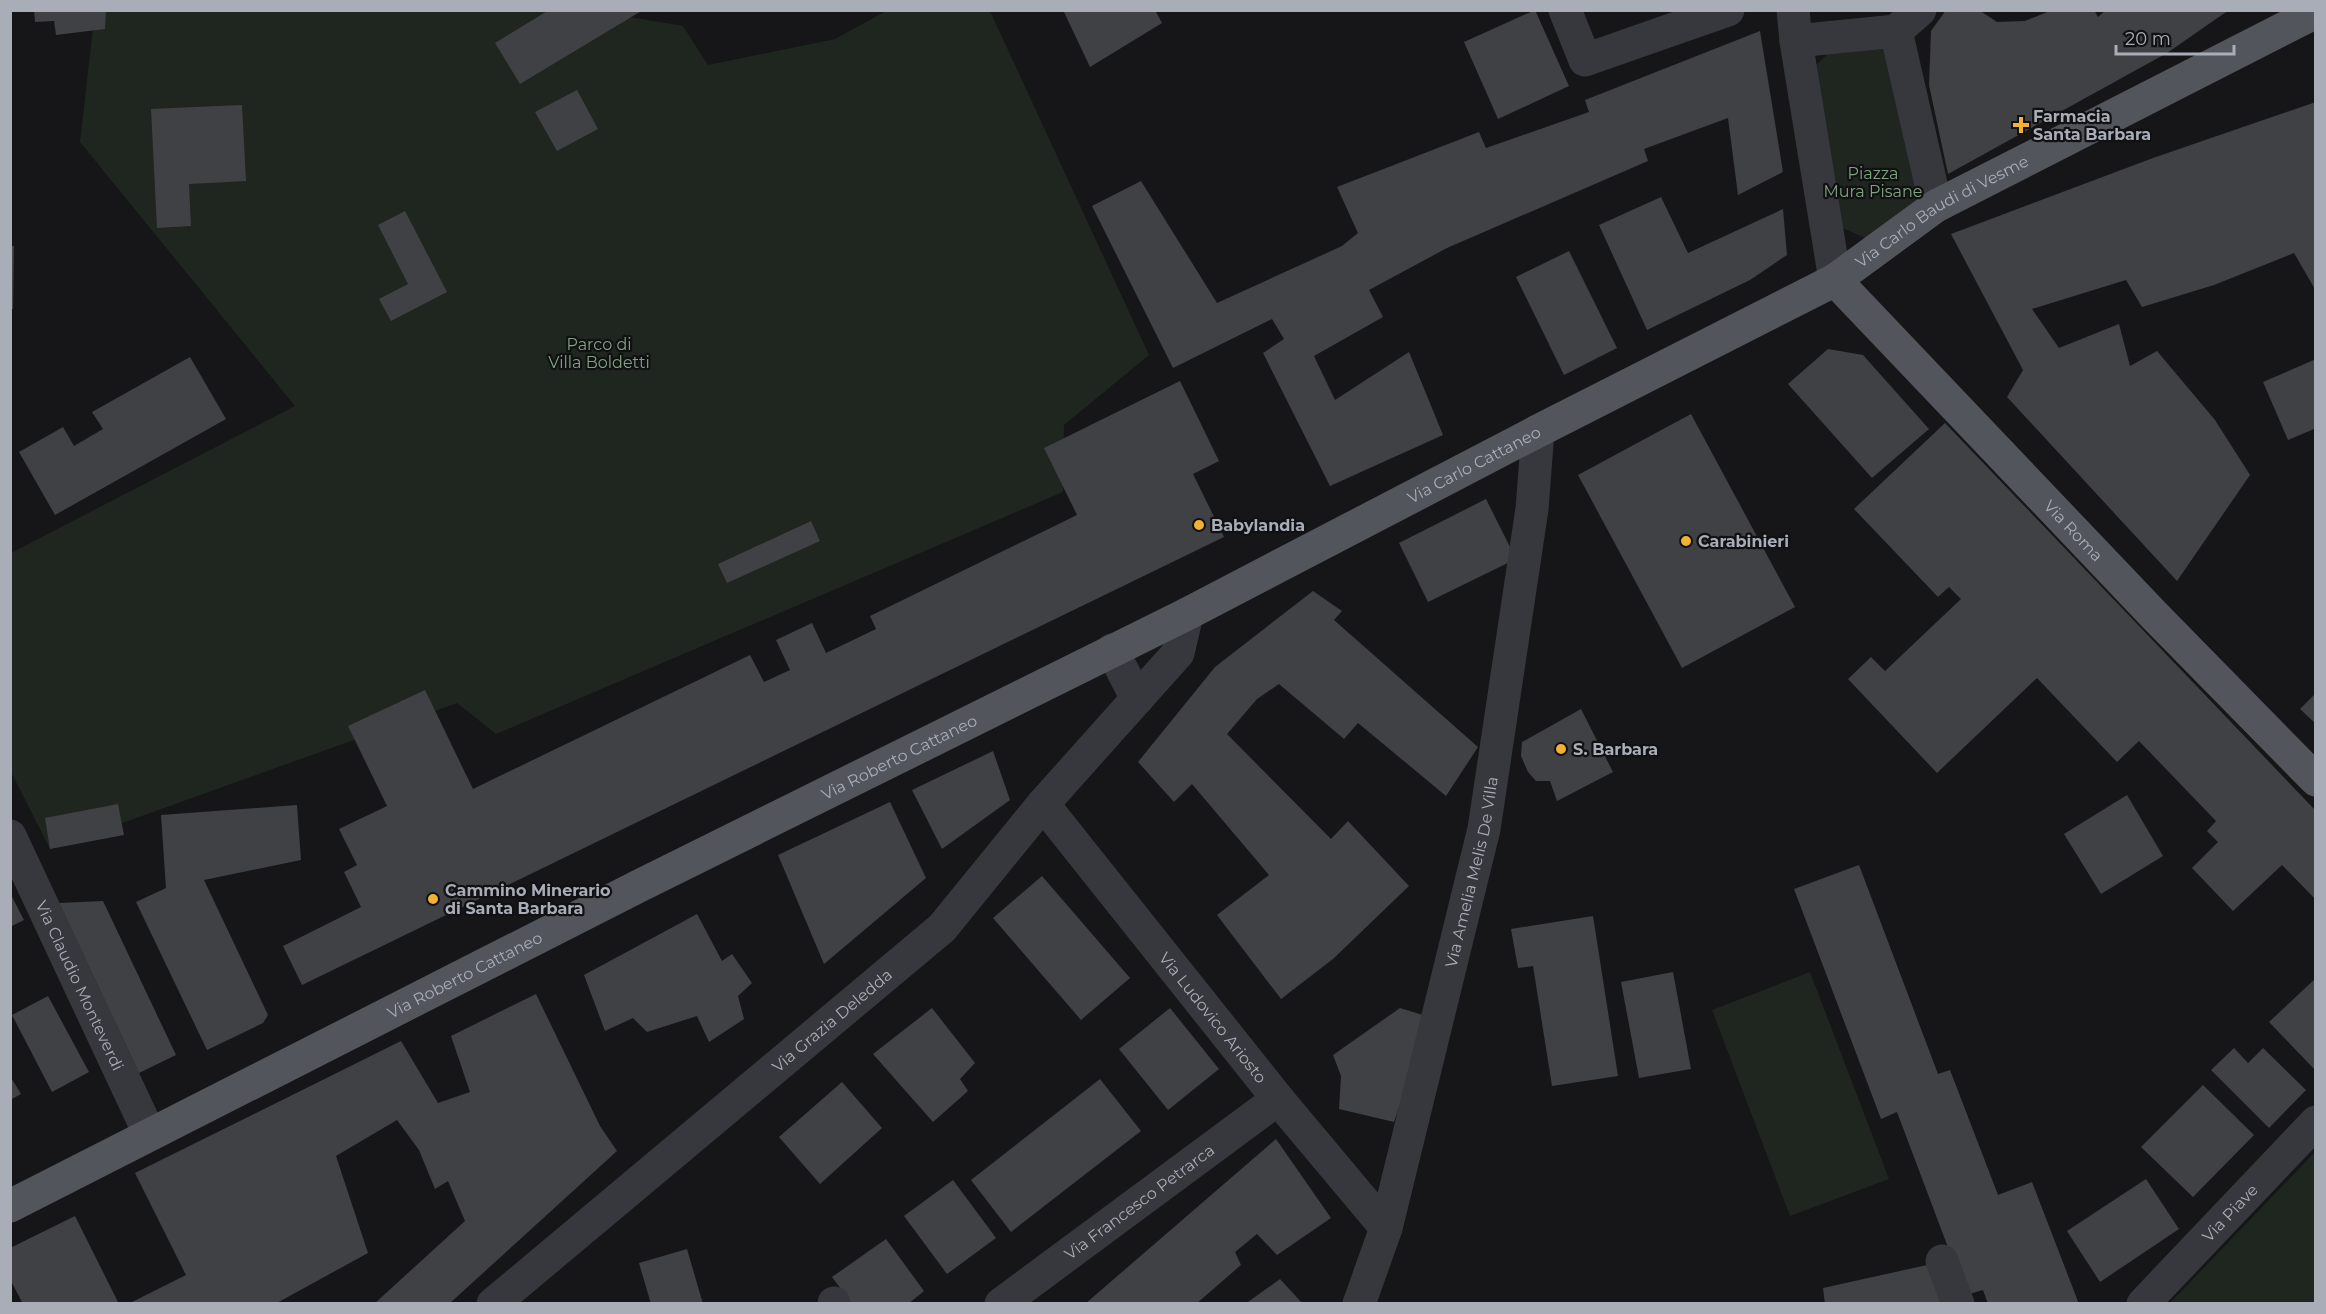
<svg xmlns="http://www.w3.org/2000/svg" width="2326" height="1314" viewBox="0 0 2326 1314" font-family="Montserrat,sans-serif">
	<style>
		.green { fill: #1e261f }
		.building { fill: #404145 }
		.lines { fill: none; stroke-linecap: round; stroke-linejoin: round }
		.minor { stroke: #37383d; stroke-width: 33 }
		.major { stroke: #53555c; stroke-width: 33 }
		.poi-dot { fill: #f2b134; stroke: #111113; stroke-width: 2 }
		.labels { text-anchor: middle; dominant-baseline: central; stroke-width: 4.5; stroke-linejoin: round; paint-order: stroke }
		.poi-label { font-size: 16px; font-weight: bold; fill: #a8adb8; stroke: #111113; text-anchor: start }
		.park-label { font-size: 16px; fill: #7fa381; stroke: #111113 }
		.street-label { font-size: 16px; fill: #a8adb8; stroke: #111113 }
	</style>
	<rect width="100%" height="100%" fill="#161618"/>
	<g class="green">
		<polygon points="95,11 594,11 683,26 708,65 835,39 886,11 990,11 1149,355 1064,425 1063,492 496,734 457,703 50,849 11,772 11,553 295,406 80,142"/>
		<polygon points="1884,45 1922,206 1868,239 1838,226 1810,71 1831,51"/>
		<polygon points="1810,972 1889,1179 1790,1216 1712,1010"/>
		<polygon points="2315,1152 2315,1303 2170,1303"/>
	</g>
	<g class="building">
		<polygon points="34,10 106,10 105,29 56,35 54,21 35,22"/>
		<polygon points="549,10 643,10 520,84 495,43"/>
		<polygon points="1063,10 1155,10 1162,23 1090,67"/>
		<polygon points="1535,10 1569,86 1498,119 1464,42"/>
		<polygon points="1946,10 1979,10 1997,22 2025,21 2052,10 2094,10 2098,17 2106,10 2229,10 2167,53 1948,174 1929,85 1931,31"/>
		<polygon points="1760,31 1783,172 1738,195 1728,118 1644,149 1648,161 1447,248 1369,290 1383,317 1314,356 1335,400 1409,352 1443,435 1330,486 1263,353 1284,339 1272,319 1173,368 1092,206 1141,181 1217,303 1342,246 1358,233 1337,187 1479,132 1486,148 1589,112 1585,100"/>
		<polygon points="577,90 598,129 557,151 535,112"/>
		<polygon points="2316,102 2316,291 2294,253 2214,285 2142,307 2126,280 2032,309 2059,348 2119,324 2130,366 2157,351 2215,420 2250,475 2177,581 2007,397 2023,370 1951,234 2153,158"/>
		<polygon points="242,105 246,181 189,184 191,226 157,228 151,109"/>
		<polygon points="1661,197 1688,253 1783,209 1787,255 1750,280 1647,330 1599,225"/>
		<polygon points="405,211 447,292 391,321 379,299 408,284 378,225"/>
		<polygon points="10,246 14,246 13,309 10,309"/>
		<polygon points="1569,251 1617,348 1564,375 1516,277"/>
		<polygon points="1828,349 1863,355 1929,429 1872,478 1788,384"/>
		<polygon points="190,357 226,419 55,515 19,452 63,427 74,446 103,429 92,412"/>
		<polygon points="2316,359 2316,432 2314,429 2288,440 2263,382"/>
		<polygon points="1180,381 1219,461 1193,474 1224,537 302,985 283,946 361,907 344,872 357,865 339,829 387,806 348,726 425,690 473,789 750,655 764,682 790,670 776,640 812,623 826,653 876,629 870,616 1077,515 1044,448"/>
		<polygon points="1691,414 1795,607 1682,668 1578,475"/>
		<polygon points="1945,423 2316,811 2316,900 2282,865 2233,911 2192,868 2218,842 2207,831 2216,821 2139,741 2117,762 2037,678 1937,773 1848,679 1871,657 1885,671 1961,599 1949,587 1938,597 1854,509"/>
		<polygon points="1486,499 1516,559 1428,602 1399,543"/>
		<polygon points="811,521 820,541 727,583 718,564"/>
		<polygon points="1313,591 1342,611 1334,620 1478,747 1446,796 1358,723 1344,739 1279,684 1257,699 1227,734 1331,839 1348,821 1409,886 1333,959 1281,999 1217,915 1269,875 1192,784 1174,802 1138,762 1215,667"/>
		<polygon points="2316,693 2316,724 2300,709"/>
		<polygon points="1581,709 1613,772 1557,801 1550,781 1536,781 1528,772 1521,756 1522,742"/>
		<polygon points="993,751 1010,800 942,849 912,790"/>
		<polygon points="2127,795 2163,856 2101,894 2064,834"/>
		<polygon points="890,802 926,878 824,964 778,855"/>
		<polygon points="118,804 124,835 50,849 45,818"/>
		<polygon points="297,805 301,860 204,880 268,1015 263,1023 207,1050 136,902 166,888 161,815"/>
		<polygon points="1859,865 1938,1074 1950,1070 1998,1195 2032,1182 2079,1304 1988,1304 1983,1290 1966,1295 1897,1112 1881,1119 1794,889"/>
		<polygon points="1042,876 1130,978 1081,1020 993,918"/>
		<polygon points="10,893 24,920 10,927"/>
		<polygon points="103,901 176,1055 139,1073 59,903"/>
		<polygon points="697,914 722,961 732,954 752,983 738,996 744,1019 709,1042 697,1016 647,1032 633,1018 605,1031 584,975"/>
		<polygon points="1593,916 1618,1076 1552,1086 1533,966 1518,968 1511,929"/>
		<polygon points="1673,972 1691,1069 1639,1078 1621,982"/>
		<polygon points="2316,978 2316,1071 2269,1022"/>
		<polygon points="536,994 600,1126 617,1151 449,1304 374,1304 465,1221 448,1181 435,1189 419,1150 397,1120 336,1156 368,1253 275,1304 128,1304 186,1275 135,1173 401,1041 438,1103 470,1092 451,1036"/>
		<polygon points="48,996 89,1072 52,1092 12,1015"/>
		<polygon points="932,1008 975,1063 960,1079 968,1091 933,1122 873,1054"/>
		<polygon points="1170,1008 1219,1069 1168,1110 1119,1049"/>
		<polygon points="1400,1008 1429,1017 1394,1122 1339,1109 1341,1076 1333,1055"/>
		<polygon points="2234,1048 2248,1063 2263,1048 2306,1090 2269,1128 2211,1070"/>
		<polygon points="10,1076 21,1094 10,1100"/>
		<polygon points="1100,1079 1141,1131 1011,1232 971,1180"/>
		<polygon points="842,1082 882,1128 820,1184 779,1137"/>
		<polygon points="2203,1085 2254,1135 2193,1197 2141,1147"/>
		<polygon points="1276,1139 1331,1218 1277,1255 1257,1234 1235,1252 1241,1265 1196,1304 1085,1304"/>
		<polygon points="2146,1179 2179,1229 2100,1282 2067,1231"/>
		<polygon points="953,1180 996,1238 947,1274 904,1216"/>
		<polygon points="75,1216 119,1304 23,1304 10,1279 10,1248"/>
		<polygon points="886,1239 924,1291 908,1304 852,1304 832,1277"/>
		<polygon points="687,1249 703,1304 651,1304 639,1263"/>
		<polygon points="1927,1265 1941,1304 1825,1304 1823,1288"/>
		<polygon points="1280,1279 1303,1304 1245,1304"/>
	</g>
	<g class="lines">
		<g class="minor">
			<polyline points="1565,10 1585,60 1728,10"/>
			<polyline points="1793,10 1796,41 1835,280"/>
			<polyline points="1896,31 1936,206"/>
			<polyline points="1896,31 1920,10"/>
			<polyline points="1796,41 1896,31"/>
			<polyline points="1112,650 1137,699"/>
			<path id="s1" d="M1043 804 1278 1099 1386 1228"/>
			<path id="s2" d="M10 836 149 1133"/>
			<polyline points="1942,1261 1958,1304"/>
			<polyline points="834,1303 834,1304"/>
			<path id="s3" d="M493 1304 942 928 1043 804 1178 653 1187 614"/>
			<path id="s4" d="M1001 1304 1278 1099"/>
			<path id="s5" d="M1359 1304 1386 1228 1484 829 1532 509 1538 431"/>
			<path id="s6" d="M2143 1304 2316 1122"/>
		</g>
		<g class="major">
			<path id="s7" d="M1835 280 2154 615 2316 780"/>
			<path id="s8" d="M10 1206 639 886 1187 614 1538 431 1835 280 1936 206 2316 12"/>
		</g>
	</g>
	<g class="poi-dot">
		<path d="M2018 116h6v6h6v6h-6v6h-6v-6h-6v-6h6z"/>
		<circle cx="1199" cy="525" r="6"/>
		<circle cx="1686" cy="541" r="6"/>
		<circle cx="1561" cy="749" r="6"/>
		<circle cx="433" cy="899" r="6"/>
	</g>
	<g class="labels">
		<g class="poi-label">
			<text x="2033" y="116">Farmacia<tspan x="2033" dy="18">Santa Barbara</tspan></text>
			<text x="1211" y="525">Babylandia</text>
			<text x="1698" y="541">Carabinieri</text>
			<text x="1573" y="749">S. Barbara</text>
			<text x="445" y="890">Cammino Minerario<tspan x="445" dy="18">di Santa Barbara</tspan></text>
		</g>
		<g class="park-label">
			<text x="1873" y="173">Piazza<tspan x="1873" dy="18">Mura Pisane</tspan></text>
			<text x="599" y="344">Parco di<tspan x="599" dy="18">Villa Boldetti</tspan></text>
		</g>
		<g class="street-label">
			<text stroke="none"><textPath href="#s8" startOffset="2174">Via Carlo Baudi di Vesme</textPath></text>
			<text stroke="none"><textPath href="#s8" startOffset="1641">Via Carlo Cattaneo</textPath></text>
			<text stroke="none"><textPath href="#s7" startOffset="346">Via Roma</textPath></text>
			<text stroke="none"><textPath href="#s8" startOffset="996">Via Roberto Cattaneo</textPath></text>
			<text stroke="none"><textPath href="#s5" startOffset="447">Via Amelia Melis De Villa</textPath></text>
			<text stroke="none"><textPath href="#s8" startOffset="510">Via Roberto Cattaneo</textPath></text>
			<text stroke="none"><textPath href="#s2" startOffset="165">Via Claudio Monteverdi</textPath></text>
			<text stroke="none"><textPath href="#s1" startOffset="273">Via Ludovico Ariosto</textPath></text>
			<text stroke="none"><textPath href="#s3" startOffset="442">Via Grazia Deledda</textPath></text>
			<text stroke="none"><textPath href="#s4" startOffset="172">Via Francesco Petrarca</textPath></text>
			<text stroke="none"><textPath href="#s6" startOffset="126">Via Piave</textPath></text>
		</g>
	</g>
	<rect width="2326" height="1314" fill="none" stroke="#a8adb8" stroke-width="24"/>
	<path d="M2116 45v9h118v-9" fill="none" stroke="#a8adb8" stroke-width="3"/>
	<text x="2125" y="45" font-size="18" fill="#a8adb8" stroke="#111113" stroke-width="4.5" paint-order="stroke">20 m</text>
</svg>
